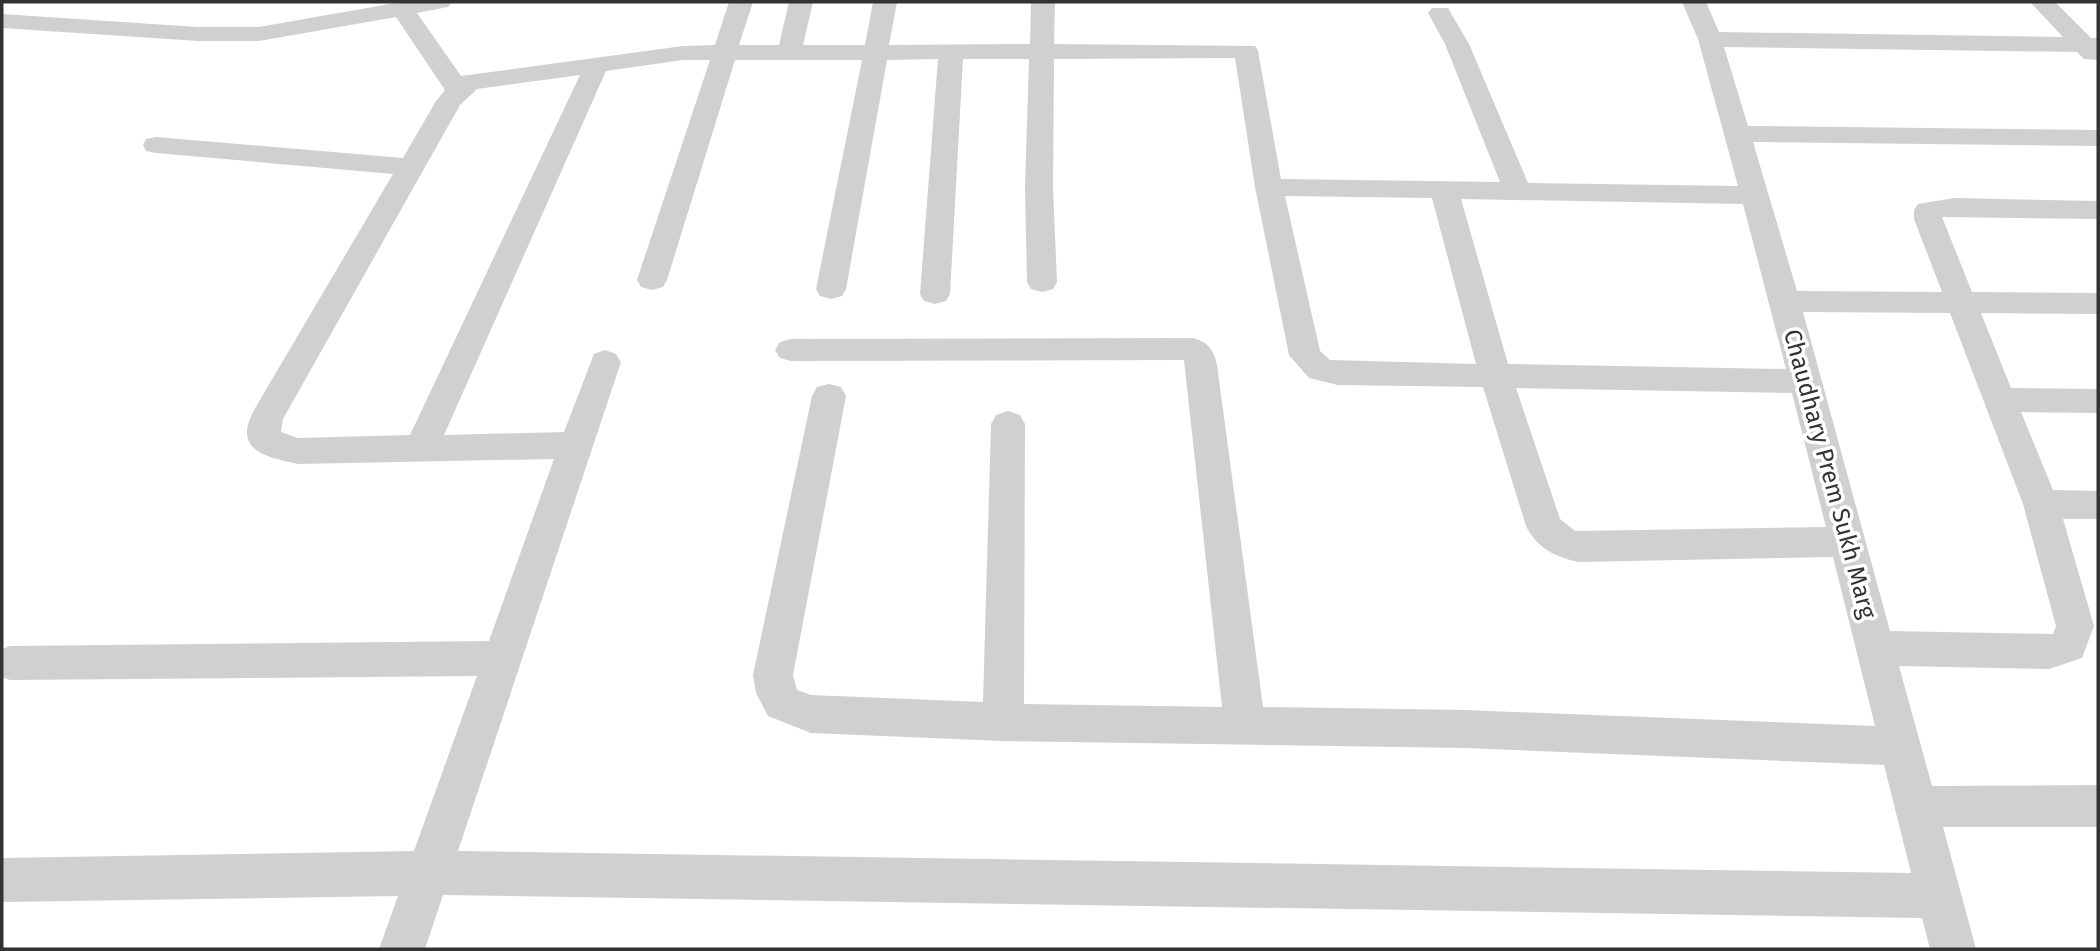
<svg xmlns="http://www.w3.org/2000/svg" width="2100" height="951" viewBox="0 0 2100 951" font-family="'Fira Sans',sans-serif">
	<style>
		.lines { fill: none; stroke-linecap: round; stroke-linejoin: round }
		.minor { fill: #d0d0d0; fill-rule: evenodd }
		.labels { text-anchor: middle; dominant-baseline: central; stroke-width: 7; stroke-linejoin: round; paint-order: stroke }
		.street-label { font-size: 24px; fill: #333; stroke: #fff }
	</style>
	<rect width="100%" height="100%" fill="#fff"/>
	<g class="lines">
		<path class="minor" d="M401 2H452L448 7 417 13 461 76 683 46 715 45 729 2H753L739 45H779L789 2H813L803 45H865L873 2H897L889 45 1030 44 1031 2H1055L1054 44 1255 46 1258 51 1281 179 1500 182 1445 44 1428 13 1432 8H1448L1469 44 1528 183 1738 186 1698 39 1682 2H1706L1719 32 2063 37 2030 2H2055L2091 38H2098V60L2084 59 2077 52 1724 47 1748 126 2098 130V146L1753 142 1797 291 1942 292 1914 219V210L1918 204 1954 198 2098 201V219L1942 217 1972 292 2098 293V314L1981 313 2011 388 2098 389V413L2021 412 2053 490 2098 491V519H2063L2094 626 2082 658 2049 669 1899 666 1932 786 2098 785V827H1943L1976 949H1930L1922 918 443 895 425 949H379L398 896 2 902V858L414 851 477 676 10 680 2 677V649L10 646 489 641 554 459 298 464C266 457 232 451 254 410L393 174 156 153 146 151 143 145 146 139 156 137 403 158 436 101 445 90 396 17 259 41H198L2 28V14L198 27H259ZM1235 58 1255 187 1289 355 1309 378 1338 385 1483 387 1526 526C1537 548 1555 557 1579 562L1833 557 1875 726 1465 710 1263 707 1217 365C1214 350 1208 342 1193 338L791 339 780 342 775 350 780 358 791 361 1184 360 1222 707 1024 704 1025 424 1020 415 1008 411 996 415 991 424 983 702 811 695 797 690 793 675 846 396 841 387 829 384 817 387 812 396 753 675 756 693 768 716 811 733 1003 741 1465 748 1884 765 1911 873 458 851 621 362 616 354 605 350 594 354 564 432 444 435 606 71 683 60H710L637 280 641 287 652 290 663 287 667 280 735 60H862L816 289 820 296 831 299 842 296 846 289 887 60 938 59 920 294 924 301 935 304 946 301 950 294 963 59H1029L1025 188 1027 282 1031 289 1042 292 1053 289 1057 282 1053 188 1054 59ZM580 75 410 435 298 438 281 432 283 419 460 105 477 89ZM1285 196 1432 198 1476 364 1330 360 1320 351ZM1461 199 1743 204 1786 369 1508 364ZM1803 312 1950 313 2023 504 2056 626 2053 634 1890 631ZM1516 388 1792 393 1826 527 1575 531 1560 519Z"/>
	</g>
	<g class="labels">
		<g class="street-label">
			<text transform="translate(1830 474) rotate(75)">Chaudhary Prem Sukh Marg</text>
		</g>
	</g>
	<rect width="2100" height="951" fill="none" stroke="#333333" stroke-width="7"/>
</svg>
